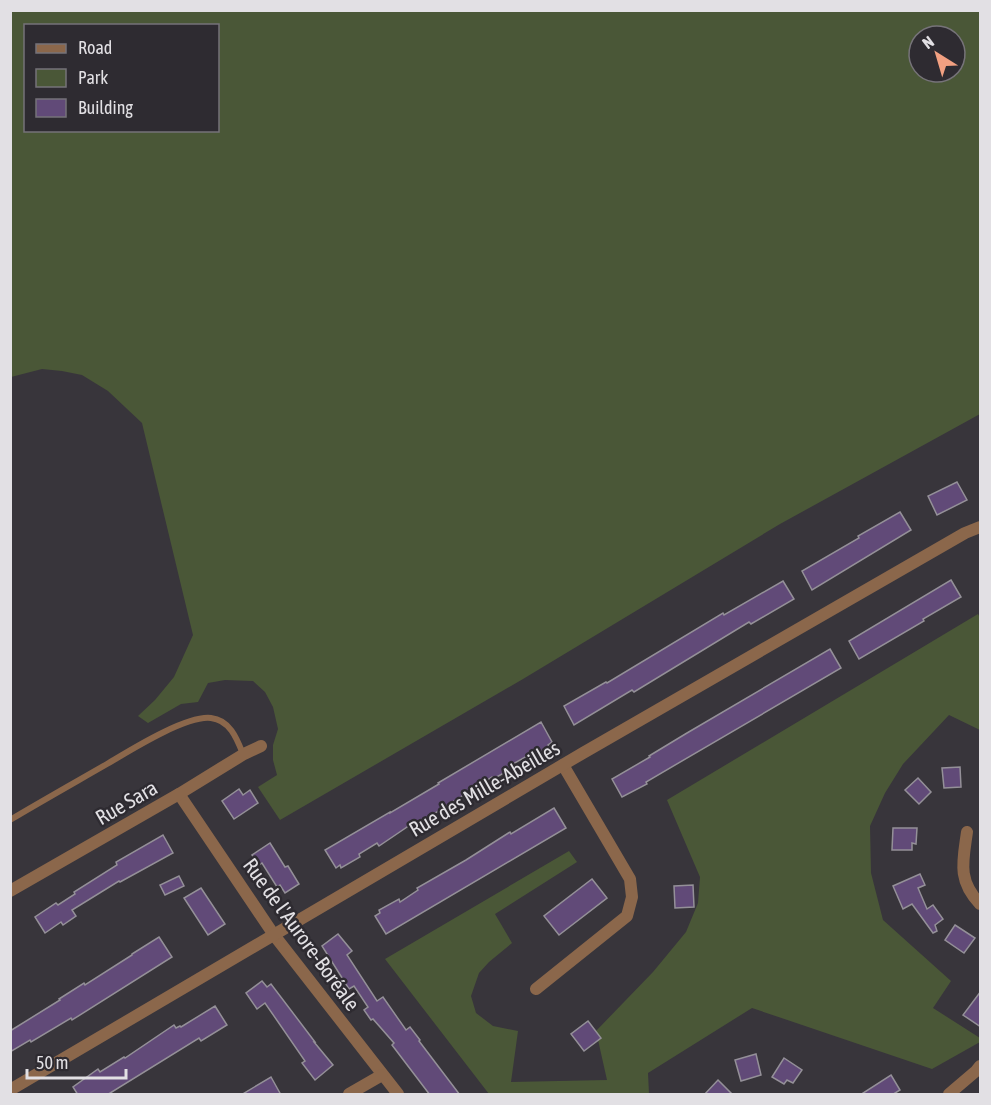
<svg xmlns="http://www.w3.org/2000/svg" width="991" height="1105" viewBox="0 0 991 1105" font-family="'Asap Condensed',sans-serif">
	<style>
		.green { fill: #4a5737; fill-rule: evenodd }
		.building { fill: #614a78; stroke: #949098; stroke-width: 1.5 }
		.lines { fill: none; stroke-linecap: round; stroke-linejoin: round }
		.lane { stroke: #8b674b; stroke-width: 6 }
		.street { stroke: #8b674b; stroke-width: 12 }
		.labels { text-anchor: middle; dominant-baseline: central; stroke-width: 5; stroke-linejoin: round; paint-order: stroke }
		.street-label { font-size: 21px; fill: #e2e0e4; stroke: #2e2b31 }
	</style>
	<rect width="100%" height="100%" fill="#38353b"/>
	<g class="green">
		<path d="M10 11H980V414L780 524 523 679 280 820 258 787 277 775 273 760V745L278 729 273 707 265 692 253 681 225 680 208 683 198 702 181 704 148 723 138 716 155 700 174 677 193 635 142 423 108 391 82 375 62 371 42 369 11 377ZM26 26H218V130H26ZM919 36H955V72H919Z"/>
		<polygon points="978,614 980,618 980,730 949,715 903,764 885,793 870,826 871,873 883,920 951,981 933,1008 980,1038 980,1042 932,1069 752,1008 648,1073 649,1094 489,1094 385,959 569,851 577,862 495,914 512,943 489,962 479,973 471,996 476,1013 493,1026 518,1031 511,1082 607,1080 596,1031 653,972 686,932 698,903 700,877 667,800"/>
	</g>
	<g class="building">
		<polygon points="957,482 967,500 937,515 928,496"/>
		<polygon points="900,512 911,530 812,590 802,571 859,538 858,536"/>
		<polygon points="951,580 961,597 923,619 924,621 859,659 849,641"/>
		<polygon points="783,581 794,599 751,624 749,622 634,692 632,690 574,725 564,706 606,682 607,683 723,613 724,615"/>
		<polygon points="830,649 841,668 646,782 647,784 622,797 612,779 650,757 649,756 687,733"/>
		<polygon points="541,722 552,742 548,745 549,747 531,758 529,755 511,765 513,768 493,779 492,777 418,824 416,821 379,846 377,843 359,854 360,857 341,868 340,865 336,868 325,850 390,812 390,813 439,784 438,783"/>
		<polygon points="960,767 961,787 944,788 942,768"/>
		<polygon points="918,778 931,792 919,804 905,790"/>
		<polygon points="239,789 243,795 250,790 258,803 234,819 222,801"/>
		<polygon points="554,808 566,828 386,934 375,916 380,913 379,910 399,899 400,902 418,890 417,888 466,860 510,832 511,834"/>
		<polygon points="893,828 917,828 916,844 912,843 912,850 892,850"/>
		<polygon points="163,835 173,853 120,882 119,881 72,910 76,916 63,925 61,922 45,933 35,917 56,903 58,905 75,894 74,892 117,865 116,862"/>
		<polygon points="270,843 285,867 288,866 299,884 285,893 280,885 277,887 262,863 259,865 252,855"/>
		<polygon points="920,874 925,885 918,888 927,909 933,905 943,919 935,925 937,931 933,933 912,904 903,909 893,886"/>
		<polygon points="179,876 184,886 165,895 160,885"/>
		<polygon points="592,879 607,898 559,935 544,916"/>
		<polygon points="693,885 694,907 675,908 674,886"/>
		<polygon points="201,888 225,924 208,935 184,898"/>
		<polygon points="955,925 975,938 964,953 945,940"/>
		<polygon points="338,934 352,951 347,955 377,1001 383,997 406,1030 410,1027 420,1040 419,1041 460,1095 430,1095 392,1045 394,1043 373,1019 371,1020 364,1010 368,1007 354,986 349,989 322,946"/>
		<polygon points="159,937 172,957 72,1020 71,1018 31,1042 30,1040 10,1052 10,1031 60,1000 59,999 84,983 85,985 132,955 132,954"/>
		<polygon points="262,981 267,987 271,984 315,1042 314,1042 333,1065 315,1080 302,1063 305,1061 265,1003 257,1009 246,993"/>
		<polygon points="981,991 981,1027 963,1015"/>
		<polygon points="215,1006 227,1025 201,1041 199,1038 107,1095 78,1095 73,1087 98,1069 100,1072 124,1057 125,1058 174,1025 176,1028 180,1026 181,1027"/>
		<polygon points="588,1021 601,1038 584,1051 571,1034"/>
		<polygon points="756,1054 761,1075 741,1081 735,1060"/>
		<polygon points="784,1058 802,1070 793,1083 787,1080 784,1084 772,1077"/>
		<polygon points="891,1075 900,1090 892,1095 860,1095"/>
		<polygon points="271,1077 281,1095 241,1095"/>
		<polygon points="718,1080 733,1095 704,1095"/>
	</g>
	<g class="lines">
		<path class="lane" d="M10 820C42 801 74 783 107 764 129 751 186 715 211 718 230 720 237 739 243 754"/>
		<g class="street">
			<polyline points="179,794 274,935 398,1094"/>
			<path d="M967 832C963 861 957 880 980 904"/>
			<polyline points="10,891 179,794 244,754 261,746"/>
			<polyline points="536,989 627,916 632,897 630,879 563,765"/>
			<polyline points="10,1090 583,753 965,533 980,527"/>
			<polyline points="349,1094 382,1075"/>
			<polyline points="949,1094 976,1071 980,1066"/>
		</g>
	</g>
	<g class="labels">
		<g class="street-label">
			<text transform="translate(484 788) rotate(-30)">Rue des Mille-Abeilles</text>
			<text transform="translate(126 802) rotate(-30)">Rue Sara</text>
			<text transform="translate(302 934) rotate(54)">Rue de l'Aurore-Boréale</text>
		</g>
	</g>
	<rect width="991" height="1105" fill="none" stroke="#e2e0e4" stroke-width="24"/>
	<rect x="24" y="24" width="195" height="108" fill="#2e2b31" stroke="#767379" stroke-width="1.5"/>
	<rect x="36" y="44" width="30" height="9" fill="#8b674b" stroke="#767379" stroke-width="1.5"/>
	<text x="78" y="54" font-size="18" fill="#e2e0e4">Road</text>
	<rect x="36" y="69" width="30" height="18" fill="#4a5737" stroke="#767379" stroke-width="1.5"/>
	<text x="78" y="84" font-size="18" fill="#e2e0e4">Park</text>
	<rect x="36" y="99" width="30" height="18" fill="#614a78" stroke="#767379" stroke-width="1.5"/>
	<text x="78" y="114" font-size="18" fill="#e2e0e4">Building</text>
	<g transform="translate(937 54) rotate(323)"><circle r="28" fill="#2e2b31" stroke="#767379" stroke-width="1.5"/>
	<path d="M0-4.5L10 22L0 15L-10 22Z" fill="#f2a081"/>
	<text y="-9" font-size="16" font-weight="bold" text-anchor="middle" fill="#e2e0e4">N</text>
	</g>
	<path d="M27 1069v9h99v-9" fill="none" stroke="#e2e0e4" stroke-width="3"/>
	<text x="36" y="1069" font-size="18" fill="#e2e0e4" stroke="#2e2b31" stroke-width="4.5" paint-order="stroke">50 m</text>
</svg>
